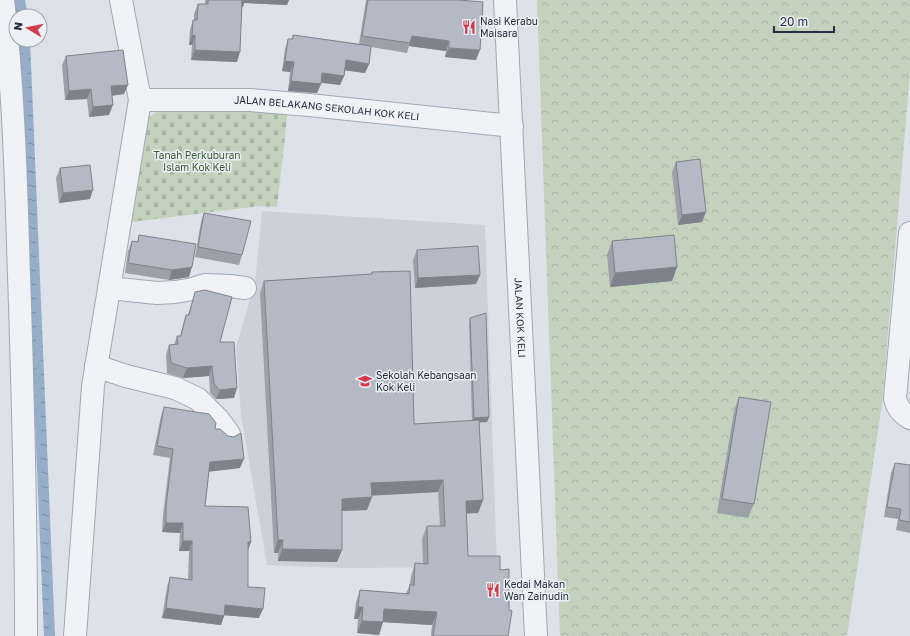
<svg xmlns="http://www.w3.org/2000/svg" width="910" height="636" viewBox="0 0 910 636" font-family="'Golos Text',sans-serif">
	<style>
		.built { fill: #cbd0da }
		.cemetery { fill: url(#cemetery-stones) }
		.park { fill: url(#park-crowns) }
		.water { fill: url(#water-ripples) }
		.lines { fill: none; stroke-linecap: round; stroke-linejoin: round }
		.minor-casing { stroke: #a2a8b2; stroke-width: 24 }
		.minor { stroke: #f0f2f6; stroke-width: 22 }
		.wall { fill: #9ba0a9 }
		.shaded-wall { fill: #7e828a }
		.building { fill: #b4bac5; stroke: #7e828a }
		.labels { text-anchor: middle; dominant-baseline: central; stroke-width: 3; stroke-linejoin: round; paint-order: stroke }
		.poi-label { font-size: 10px; fill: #262e3f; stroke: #ecf0f5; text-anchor: start }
		.street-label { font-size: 10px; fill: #262e3f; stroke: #ecf0f5 }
		.park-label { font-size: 10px; fill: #395b32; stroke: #ecf0f5 }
	</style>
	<defs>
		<pattern id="cemetery-stones" width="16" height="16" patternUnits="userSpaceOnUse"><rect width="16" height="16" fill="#c2d2bd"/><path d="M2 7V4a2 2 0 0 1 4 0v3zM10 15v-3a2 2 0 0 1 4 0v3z" fill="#a7b5a4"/></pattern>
		<pattern id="park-crowns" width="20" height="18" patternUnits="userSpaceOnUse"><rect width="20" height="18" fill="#c2d2bd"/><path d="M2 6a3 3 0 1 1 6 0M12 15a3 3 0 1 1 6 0" fill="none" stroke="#a7b5a4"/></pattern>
		<pattern id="water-ripples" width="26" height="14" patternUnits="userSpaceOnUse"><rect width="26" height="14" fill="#96aeca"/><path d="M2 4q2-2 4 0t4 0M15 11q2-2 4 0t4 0" fill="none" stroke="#7a8ea5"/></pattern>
	</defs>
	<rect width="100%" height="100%" fill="#dde1e8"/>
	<polygon class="built" points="262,211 485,225 497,567 342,568 267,565 241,415 236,347 255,283"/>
	<polygon class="cemetery" points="164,107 288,110 277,207 260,206 132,222 149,117"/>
	<polygon class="park" points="537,0 910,0 910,72 882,404 847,636 560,636"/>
	<g class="water">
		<polygon points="13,0 25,0 28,16 16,17"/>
		<polygon points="19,40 30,40 55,636 44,636"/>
	</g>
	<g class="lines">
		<defs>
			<g id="minor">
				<path d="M3 0C14 91 16 183 19 275 23 395 26 515 26 636"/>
				<path id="s1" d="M505 0 536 636"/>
				<path id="s2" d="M140 100H250L309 105 512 126"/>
				<path d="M910 233 895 398C897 408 902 413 910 418"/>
				<polyline points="109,288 157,293 175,292 193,289 205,285 230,286 245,288"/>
				<polyline points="96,366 126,376 175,388 198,399 218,419 229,434"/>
				<polyline points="75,636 93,386 140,100 121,0"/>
			</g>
		</defs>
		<use href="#minor" class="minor-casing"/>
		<use href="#minor" class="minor"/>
	</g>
	<g class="wall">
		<polygon points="205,0 289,0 287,5 244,3 243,7 242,7 237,62 191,60 192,45 189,45 190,30 193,20 194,20 194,14 198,4 205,4"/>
		<polygon points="366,0 459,0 476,60 445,57 446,51 409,46 407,53 371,47 369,64 365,73 344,70 344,76 340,85 321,83 317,93 288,91 290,72 282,71 285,49 288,39 292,39 293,35 359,44"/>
		<polygon points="66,56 124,94 112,96 109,115 89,117 87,99 65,100 62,65"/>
		<polygon points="676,162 702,222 678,225 672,172"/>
		<polygon points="60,168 90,199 59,203 56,178"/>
		<polygon points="204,213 242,255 239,265 195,257 201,222"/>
		<polygon points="139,235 189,277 169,280 125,273 128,251 132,241 137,242"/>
		<polygon points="612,241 677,267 672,281 610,287 607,255"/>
		<polygon points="417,250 480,275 476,284 415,288 413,260"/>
		<polygon points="372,272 414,424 472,421 469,323 470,318 489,417 487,422 479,422 483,500 478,513 466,513 468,556 500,570 508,636 431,636 432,625 383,622 379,635 357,633 358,619 354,619 356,602 360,590 406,594 410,584 410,585 411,576 415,563 423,564 422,539 427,526 440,526 438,492 372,495 367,510 342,511 342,550 337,562 278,561 278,553 274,553 260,293 264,281 371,274"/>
		<polygon points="195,292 220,342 234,398 216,399 210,393 209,376 183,378 167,373 166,355 169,345 174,345 177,336 180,336 183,325 186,315 188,315 192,302"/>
		<polygon points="739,397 754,504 748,518 717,513 734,411"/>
		<polygon points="164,407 215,429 240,468 209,471 205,506 251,542 248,550 248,587 259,618 224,615 221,625 162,618 167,587 170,577 188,580 189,551 179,551 180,533 162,532 163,515 170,458 153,455 161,416"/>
		<polygon points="895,463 910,465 910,533 896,530 898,519 884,517 891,473"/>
	</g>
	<g class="shaded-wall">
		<polygon points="241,0 289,0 287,5 244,3 243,7 239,7"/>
		<polygon points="195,35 192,45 189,45 192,36"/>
		<polygon points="412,36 449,41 446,51 409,46"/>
		<polygon points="449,48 480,50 476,60 445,57"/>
		<polygon points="195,50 240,52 237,62 191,60"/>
		<polygon points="346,60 369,64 365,73 342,70"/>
		<polygon points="285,61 294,62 290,72 282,71"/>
		<polygon points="322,73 344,76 340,85 319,82"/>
		<polygon points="291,81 321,84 317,93 288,91"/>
		<polygon points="128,85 124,94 107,96 111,86"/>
		<polygon points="91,89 87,99 65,100 69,91"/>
		<polygon points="113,105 109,115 89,117 93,107"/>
		<polygon points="93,190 90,199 59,203 63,193"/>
		<polygon points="706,212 702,222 678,225 682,215"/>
		<polygon points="192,267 189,277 169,280 172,270"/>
		<polygon points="677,267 672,281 610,287 615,273"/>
		<polygon points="480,275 476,284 415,288 418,278"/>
		<polygon points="212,366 209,376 183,378 187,368"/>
		<polygon points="237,388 234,398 216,399 220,390"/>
		<polygon points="489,417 487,422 472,423 474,418"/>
		<polygon points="244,459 240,468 207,472 210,462"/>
		<polygon points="443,480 438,492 367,496 371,483"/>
		<polygon points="372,497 367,510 338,511 342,499"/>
		<polygon points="483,500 478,513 461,514 466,501"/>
		<polygon points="166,523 183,523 180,533 162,532"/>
		<polygon points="278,540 283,540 278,553 274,553"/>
		<polygon points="183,541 192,541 189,551 179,551"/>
		<polygon points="248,542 251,542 247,552"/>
		<polygon points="282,549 342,550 337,562 278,561"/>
		<polygon points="225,605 263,609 259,618 222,615"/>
		<polygon points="358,607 363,607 358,619 354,619"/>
		<polygon points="166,608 224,616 221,625 162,618"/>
		<polygon points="384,609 437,612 432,625 380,622"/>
		<polygon points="362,621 383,622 379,635 357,633"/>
	</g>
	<g class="building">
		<polygon points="208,0 242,0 240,52 195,50 195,35 192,36 193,20 197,20 198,4 208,4"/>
		<polygon points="368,0 459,0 483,2 480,50 449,48 449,41 412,36 410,43 362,36"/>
		<polygon points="293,35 371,46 369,64 346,60 344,76 322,73 321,84 291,81 294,62 285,61 288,39 293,39"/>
		<polygon points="123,50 128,85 111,86 113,105 93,107 91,89 69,91 66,56"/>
		<polygon points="700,159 706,212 682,215 676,162"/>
		<polygon points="90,165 93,190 63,193 60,168"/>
		<polygon points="204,213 251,221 242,255 198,247"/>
		<polygon points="139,235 196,244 192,267 172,270 128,263 132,241 138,242"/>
		<polygon points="674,235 677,267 615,273 612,241"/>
		<polygon points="478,246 480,275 418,278 417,250"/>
		<polygon points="410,271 414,424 479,420 483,500 466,501 468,556 500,556 500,570 509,569 509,610 512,611 508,636 433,636 437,612 384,609 383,622 362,621 363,607 358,607 360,590 409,594 410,584 414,586 415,563 428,564 427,526 445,526 443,480 371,483 372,497 342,499 342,550 282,549 283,540 278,540 264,281 372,274 372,272"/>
		<polygon points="205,290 232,297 220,342 234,342 237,388 220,390 214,384 212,366 187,368 171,363 169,345 178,344 177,336 181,336 186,315 189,315 195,292"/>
		<polygon points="486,313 489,417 474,418 470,318"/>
		<polygon points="739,397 771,402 754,504 722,499"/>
		<polygon points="164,407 209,414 216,423 215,429 220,429 228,436 234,437 241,433 244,459 210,462 205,506 248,507 251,542 248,542 248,587 265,588 263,609 225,605 224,616 166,608 170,577 192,580 192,541 183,541 183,523 166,523 166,506 173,449 157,446"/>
		<polygon points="895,463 910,465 910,522 899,520 901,509 887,507"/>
	</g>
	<defs>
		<symbol id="restaurant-bare" viewBox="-9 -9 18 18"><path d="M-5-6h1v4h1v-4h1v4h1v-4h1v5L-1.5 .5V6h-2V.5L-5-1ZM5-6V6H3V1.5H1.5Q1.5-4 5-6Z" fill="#d43a4e" stroke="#ecf0f5" stroke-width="2.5" paint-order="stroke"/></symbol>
		<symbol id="school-bare" viewBox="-9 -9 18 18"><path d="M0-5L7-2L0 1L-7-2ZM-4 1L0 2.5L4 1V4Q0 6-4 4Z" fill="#d43a4e" stroke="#ecf0f5" stroke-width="2.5" paint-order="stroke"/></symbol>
	</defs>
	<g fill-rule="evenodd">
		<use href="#restaurant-bare" x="459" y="17" width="20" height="20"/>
		<use href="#school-bare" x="355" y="371" width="20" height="20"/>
		<use href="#restaurant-bare" x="483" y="580" width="20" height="20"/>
	</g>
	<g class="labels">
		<g class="poi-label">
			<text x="480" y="21">Nasi Kerabu<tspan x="480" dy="12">Maisara</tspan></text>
			<text x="376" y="375">Sekolah Kebangsaan<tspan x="376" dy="12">Kok Keli</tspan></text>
			<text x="504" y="584">Kedai Makan<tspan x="504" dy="12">Wan Zainudin</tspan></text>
		</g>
		<g class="street-label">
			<text stroke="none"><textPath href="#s2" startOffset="187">JALAN BELAKANG SEKOLAH KOK KELI</textPath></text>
			<text stroke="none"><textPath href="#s1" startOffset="318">JALAN KOK KELI</textPath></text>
		</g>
		<g class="park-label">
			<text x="197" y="155">Tanah Perkuburan<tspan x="197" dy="12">Islam Kok Keli</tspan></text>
		</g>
	</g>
	<g transform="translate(28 28) rotate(280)"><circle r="19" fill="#ecf0f5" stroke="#9da2ac"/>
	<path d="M0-3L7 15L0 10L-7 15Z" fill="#d43a4e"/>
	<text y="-6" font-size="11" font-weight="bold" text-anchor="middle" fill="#262e3f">N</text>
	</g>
	<path d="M774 26v6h60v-6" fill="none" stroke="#262e3f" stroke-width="2"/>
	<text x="780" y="26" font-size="12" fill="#262e3f" stroke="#ecf0f5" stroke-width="3" paint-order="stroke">20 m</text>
</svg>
